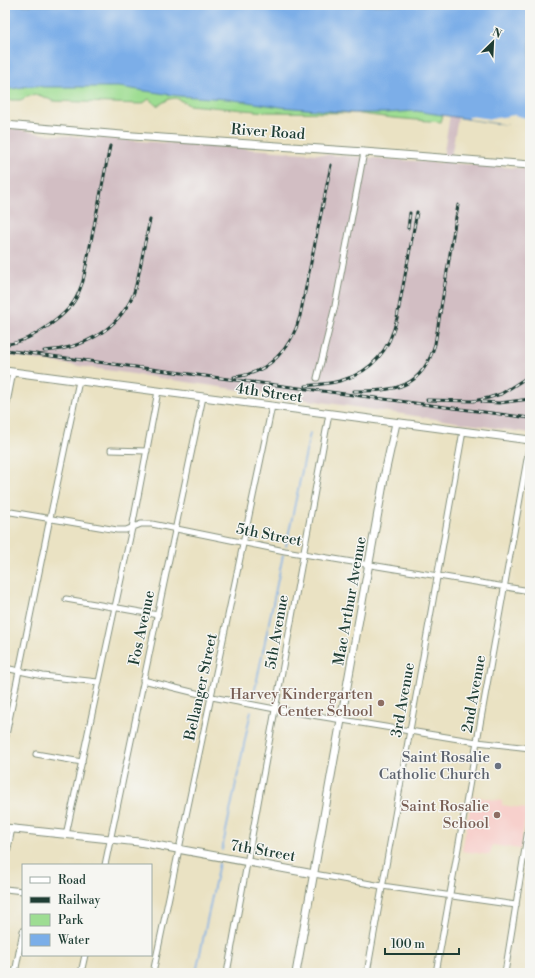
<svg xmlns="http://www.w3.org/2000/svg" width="535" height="978" viewBox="0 0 535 978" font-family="'Libre Bodoni',serif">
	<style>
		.built { fill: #f7d0cc }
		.industrial { fill: #d2bec3 }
		.green { fill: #9edd92; stroke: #5e8d63 }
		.water { fill: #7baee8; stroke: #4d768e }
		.pier { fill: #eae2c3 }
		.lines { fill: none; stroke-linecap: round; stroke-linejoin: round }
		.stream { stroke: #7baee8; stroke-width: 1.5 }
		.street-casing { stroke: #84907c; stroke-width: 7 }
		.secondary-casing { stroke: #84907c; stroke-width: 9 }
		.street { stroke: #fff; stroke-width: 5 }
		.secondary { stroke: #fff; stroke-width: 7 }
		.rail-casing { stroke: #1f3d34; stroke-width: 3 }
		.rail { stroke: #f6f6f2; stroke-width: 1.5; stroke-dasharray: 4.5; stroke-linecap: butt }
		.education-dot { fill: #8d6e63; stroke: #f6f6f2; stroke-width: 1.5 }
		.worship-dot { fill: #6b7280; stroke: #f6f6f2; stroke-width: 1.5 }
		.labels { text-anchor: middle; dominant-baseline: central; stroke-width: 3; stroke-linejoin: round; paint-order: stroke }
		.street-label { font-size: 15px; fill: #1f3d34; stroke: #f6f6f2 }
		.education-label { font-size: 15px; fill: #785e54; stroke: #f6f6f2; text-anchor: end }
		.worship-label { font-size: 15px; fill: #5b616d; stroke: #f6f6f2; text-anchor: end }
	</style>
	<rect width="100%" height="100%" fill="#f6f6f2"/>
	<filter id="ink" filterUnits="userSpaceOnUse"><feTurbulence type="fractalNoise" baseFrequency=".025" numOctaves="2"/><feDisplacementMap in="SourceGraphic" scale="8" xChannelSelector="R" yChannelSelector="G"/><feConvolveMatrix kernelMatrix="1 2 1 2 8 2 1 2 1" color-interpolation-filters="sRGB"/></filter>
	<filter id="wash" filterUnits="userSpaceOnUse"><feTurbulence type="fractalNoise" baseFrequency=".012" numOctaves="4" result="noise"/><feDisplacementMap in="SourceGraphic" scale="16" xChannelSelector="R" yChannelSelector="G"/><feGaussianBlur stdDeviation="0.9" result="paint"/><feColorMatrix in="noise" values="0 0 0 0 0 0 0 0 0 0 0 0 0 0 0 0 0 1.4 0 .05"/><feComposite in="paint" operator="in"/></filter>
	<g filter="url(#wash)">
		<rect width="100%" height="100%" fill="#eae2c3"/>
		<polygon class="built" points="472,796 502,801 502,805 527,809 520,849 492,845 490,855 462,851"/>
		<polygon class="industrial" points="454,91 462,94 450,163 530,169 530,433 5,355 5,127 44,134 442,163"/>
		<polygon class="green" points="47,80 445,108 441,122 393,118 353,113 267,112 189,105 176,98 169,99 157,106 149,99 142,104 53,101 39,95 28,96 21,100 5,100 5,87"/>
		<path class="water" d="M5 5H530V126L493 123 416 111 385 113H353L281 107 227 99 179 96 119 87H43C30 83 18 90 5 89Z"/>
		<polygon class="pier" points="514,115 530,119 530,128 468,119 470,116 491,119"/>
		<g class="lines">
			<g class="stream">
				<polyline points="286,546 310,433"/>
				<polyline points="253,699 283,555"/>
				<polyline points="222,850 251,711"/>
				<polyline points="196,973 219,863"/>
			</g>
		</g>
	</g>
	<g filter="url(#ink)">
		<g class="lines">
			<defs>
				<g id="street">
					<polyline points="317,378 335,306 364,152"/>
					<polyline points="5,413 13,372"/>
					<polyline points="111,450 147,451"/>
					<polyline points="5,511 117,530 126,530 141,524 152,524 285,551 530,591"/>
					<polyline points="66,599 158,615"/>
					<polyline points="5,668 43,676 98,682"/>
					<polyline points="143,680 212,697 275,709 477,742 530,748"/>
					<polyline points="5,740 50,518 79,381"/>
					<polyline points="36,754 82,762"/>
					<polyline points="66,835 132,528 158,391"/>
					<polyline points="5,864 12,828"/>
					<polyline points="105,865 203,397"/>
					<polyline points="314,874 382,886 516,905"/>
					<polyline points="5,889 23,891"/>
					<polyline points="15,973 23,931"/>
					<polyline points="81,973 85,955"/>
					<polyline points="153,973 272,406"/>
					<polyline points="227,973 329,414"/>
					<polyline points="367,973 463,431"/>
					<polyline points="436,973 530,442"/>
					<polyline points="505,973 530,817"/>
				</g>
				<g id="secondary">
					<polyline points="5,125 133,136 364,152 530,165"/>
					<polyline points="5,371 530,440"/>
					<polyline points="5,828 139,842 314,874"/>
					<polyline points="296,973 385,473 396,423"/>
				</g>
			</defs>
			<use href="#street" class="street-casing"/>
			<use href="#secondary" class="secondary-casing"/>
			<use href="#street" class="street"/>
			<use href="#secondary" class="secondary"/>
			<defs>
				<g id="rail">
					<polyline points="408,228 410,213"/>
					<path d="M5 344C27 344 66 317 76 298 79 293 81 286 83 281L110 146"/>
					<polyline points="5,350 530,418"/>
					<path d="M44 351C82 349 117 331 133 295 136 287 138 277 140 268 143 252 146 236 150 220"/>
					<path d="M234 377C268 374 292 348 300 316L331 165"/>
					<path d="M306 386C318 384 331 384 343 380 373 371 390 349 397 318L417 212"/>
					<path d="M354 391C395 391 422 389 435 344L458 205"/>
					<polyline points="427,400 473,401 488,398 501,394 526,378 530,374"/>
					<polyline points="482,402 499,403 530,399"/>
				</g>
			</defs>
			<use href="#rail" class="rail-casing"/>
			<use href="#rail" class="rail"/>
		</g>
	</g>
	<g class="education-dot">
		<circle cx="381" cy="703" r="4"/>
		<circle cx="497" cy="815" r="4"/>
	</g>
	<circle class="worship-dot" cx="498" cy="766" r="4"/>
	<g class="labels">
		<g class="street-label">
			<text transform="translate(268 132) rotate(4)">River Road</text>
			<text transform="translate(269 393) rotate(8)">4th Street</text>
			<text transform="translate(269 535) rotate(11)">5th Street</text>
			<text transform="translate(350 601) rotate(-80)">Mac Arthur Avenue</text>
			<text transform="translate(142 628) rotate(-78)">Fos Avenue</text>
			<text transform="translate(277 632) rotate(-80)">5th Avenue</text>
			<text transform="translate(201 687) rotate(-78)">Bellanger Street</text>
			<text transform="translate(474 694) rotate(-80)">2nd Avenue</text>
			<text transform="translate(403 700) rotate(-80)">3rd Avenue</text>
			<text transform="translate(263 851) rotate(10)">7th Street</text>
		</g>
		<g class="education-label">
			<text x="373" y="694">Harvey Kindergarten<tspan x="373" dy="17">Center School</tspan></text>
			<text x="489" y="806">Saint Rosalie<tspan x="489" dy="17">School</tspan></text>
		</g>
		<g class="worship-label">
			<text x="490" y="757">Saint Rosalie<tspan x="490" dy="17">Catholic Church</tspan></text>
		</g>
	</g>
	<rect width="535" height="978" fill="none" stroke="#f6f6f2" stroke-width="20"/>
	<rect x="22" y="864" width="130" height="92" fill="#f6f6f2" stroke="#a0aca6"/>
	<rect x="30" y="877" width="20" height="6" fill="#ffffff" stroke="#a0aca6"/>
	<text x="58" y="884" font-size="12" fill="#1f3d34">Road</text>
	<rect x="30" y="897" width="20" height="6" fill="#1f3d34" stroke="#a0aca6"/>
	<text x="58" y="904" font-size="12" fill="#1f3d34">Railway</text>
	<rect x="30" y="914" width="20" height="12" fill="#9edd92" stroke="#a0aca6"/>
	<text x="58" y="924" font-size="12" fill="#1f3d34">Park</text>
	<rect x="30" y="934" width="20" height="12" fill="#7baee8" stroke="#a0aca6"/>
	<text x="58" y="944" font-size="12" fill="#1f3d34">Water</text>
	<g transform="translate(493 42) rotate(24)" stroke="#f6f6f2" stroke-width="3" paint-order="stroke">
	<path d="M0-3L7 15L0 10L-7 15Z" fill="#1f3d34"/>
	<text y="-6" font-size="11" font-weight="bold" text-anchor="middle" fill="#1f3d34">N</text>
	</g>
	<path d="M385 948v6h74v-6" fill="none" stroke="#1f3d34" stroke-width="2"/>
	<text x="391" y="948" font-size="12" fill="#1f3d34" stroke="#f6f6f2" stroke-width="3" paint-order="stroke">100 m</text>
</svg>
